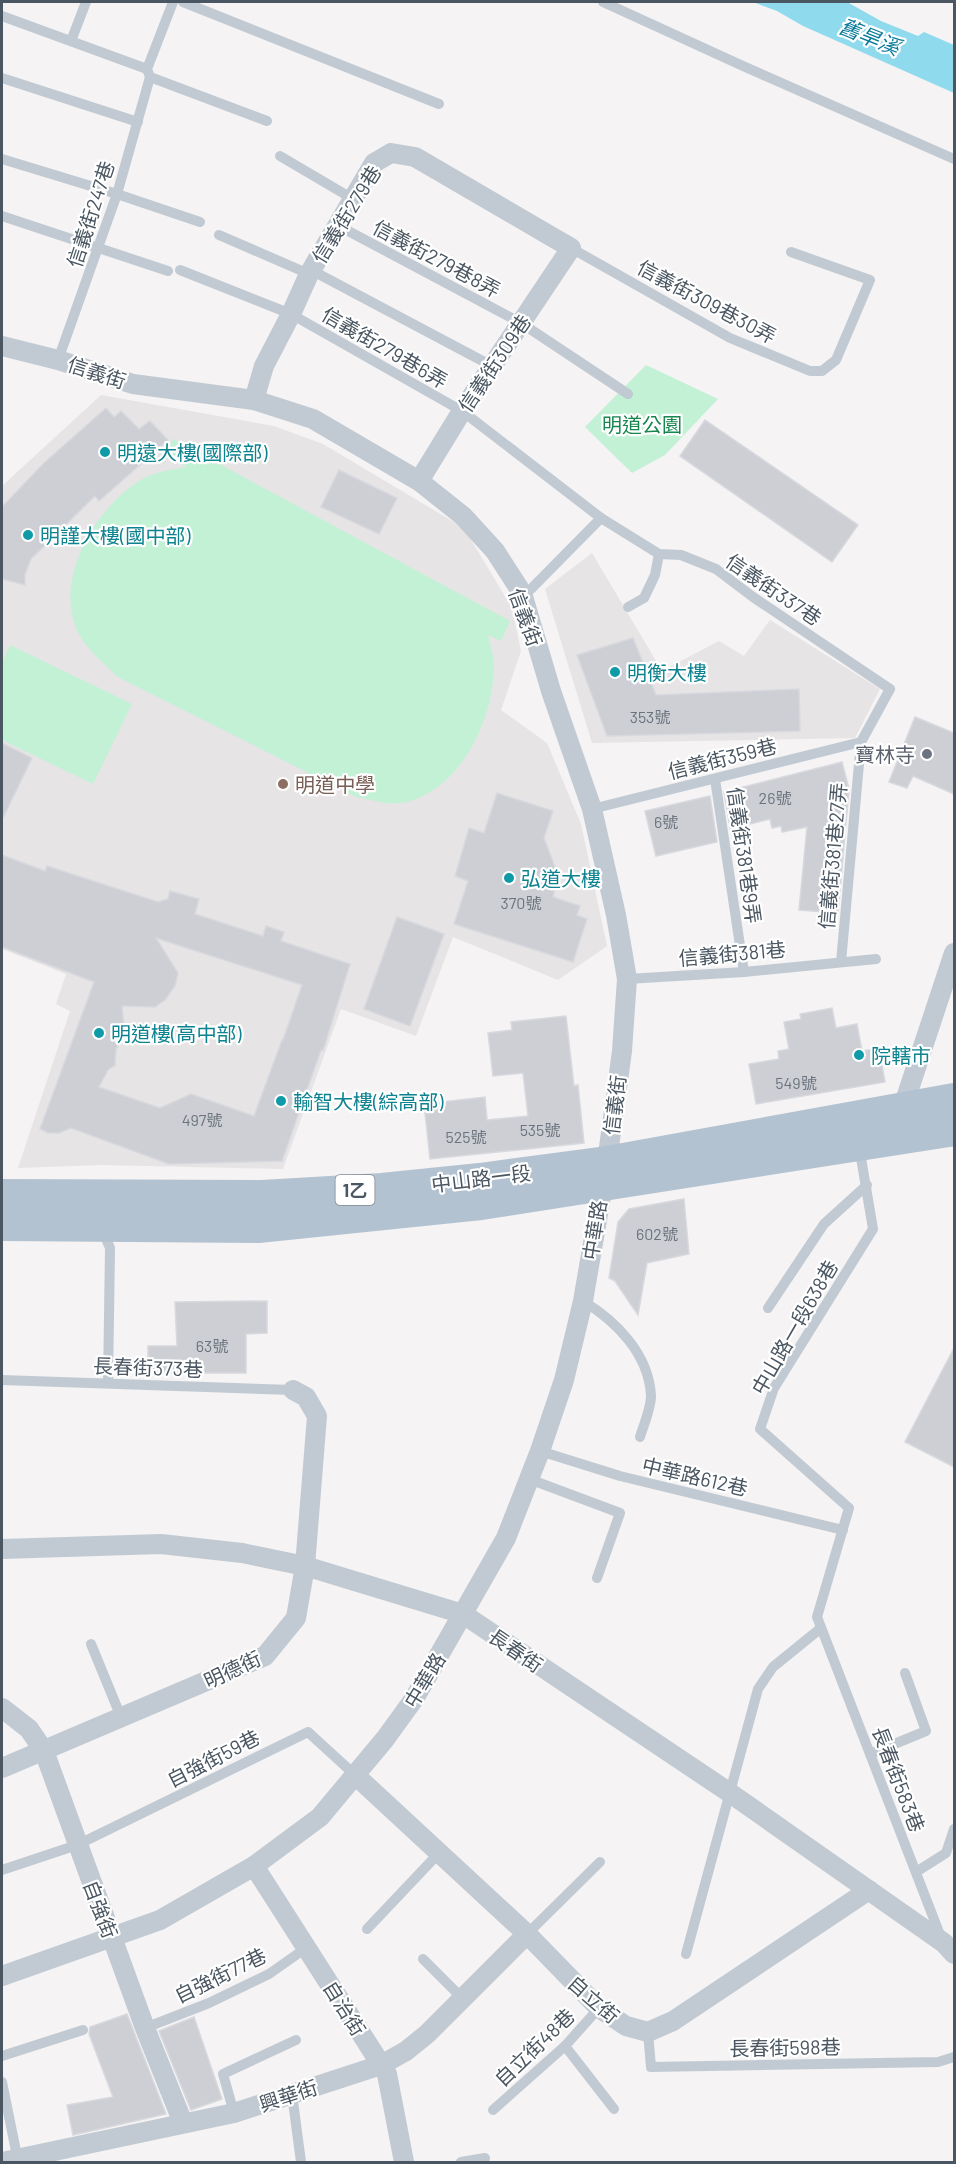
<svg xmlns="http://www.w3.org/2000/svg" width="956" height="2164" viewBox="0 0 956 2164" font-family="Barlow,'Noto Sans TC',sans-serif">
	<style>
		.education { fill: #e6e4e5 }
		.green { fill: #c3f1d5 }
		.water { fill: #90daee }
		.building { fill: #cdcfd5; stroke: #d7d9de; stroke-width: 1.5; fill-rule: evenodd }
		.lines { fill: none; stroke-linecap: round; stroke-linejoin: round }
		.lane { stroke: #c1cad2; stroke-width: 10 }
		.street { stroke: #c1cad2; stroke-width: 20 }
		.primary { stroke: #b3c2d1; stroke-width: 32 }
		.culture-dot { fill: #0f9aa8; stroke: #fff; stroke-width: 2 }
		.worship-dot { fill: #6b7280; stroke: #fff; stroke-width: 2 }
		.education-dot { fill: #8d6e63; stroke: #fff; stroke-width: 2 }
		.labels { text-anchor: middle; dominant-baseline: central; stroke-width: 4.5; stroke-linejoin: round; paint-order: stroke }
		.number-label { font-size: 16px; fill: #6b747e }
		.shield { fill: #fff; stroke: #808990; stroke-width: 1.5 }
		.shield-label { font-size: 18px; font-weight: bold; fill: #4a5661 }
		.street-label { font-size: 20px; fill: #4a5661; stroke: #fff }
		.park-label { font-size: 20px; fill: #17864f; stroke: #fff }
		.culture-label { font-size: 20px; fill: #0d838f; stroke: #fff; text-anchor: start }
		.worship-label { font-size: 20px; fill: #5b616d; stroke: #fff; text-anchor: end }
		.education-label { font-size: 20px; fill: #785e54; stroke: #fff; text-anchor: start }
		.water-label { font-size: 21px; font-style: italic; fill: #0c7c9b; stroke: #fff }
	</style>
	<rect width="100%" height="100%" fill="#f5f3f3"/>
	<g class="education">
		<polygon points="101,395 274,426 323,444 464,528 512,608 521,651 501,710 547,743 581,824 607,946 558,980 453,937 416,1036 341,1009 283,1169 101,1165 18,1168 70,1011 56,1004 66,974 2,949 2,486"/>
		<polygon points="592,553 662,671 719,641 744,656 770,620 880,689 855,738 592,743 545,589"/>
	</g>
	<g class="green">
		<polygon points="646,365 718,399 665,455 632,473 585,427"/>
		<path d="M173 439 510 621 501 641 488 635C490 644 493 653 494 662 495 716 463 787 407 802 390 806 372 800 356 797L118 677C102 662 82 646 75 625 57 576 95 510 136 483 152 472 169 470 187 467L165 454Z"/>
		<polygon points="10,645 132,704 93,784 2,740 2,663"/>
	</g>
	<polygon class="water" points="753,2 847,2 881,21 918,36 924,32 954,45 954,93 803,26 777,11"/>
	<g class="building">
		<polygon points="106,408 114,417 121,411 139,429 150,421 168,440 99,501 95,496 31,559 25,574 25,585 2,579 2,507 43,464"/>
		<polygon points="705,420 858,525 832,562 680,456"/>
		<polygon points="339,470 397,498 379,534 321,507"/>
		<polygon points="633,638 656,695 799,689 800,731 607,736 577,655"/>
		<polygon points="915,717 954,733 954,794 913,776 907,788 889,782"/>
		<polygon points="2,743 32,758 2,820"/>
		<polygon points="842,762 849,789 838,913 799,910 807,827 782,832 781,826 772,828 770,819 742,826 743,830 731,833 724,792"/>
		<polygon points="497,793 553,811 544,838 558,875 553,897 580,906 577,915 587,919 573,962 454,924 468,881 455,876 469,828 484,833"/>
		<polygon points="710,796 717,842 656,856 645,811"/>
		<path d="M2 855 45 871 47 866 158 902 168 899 170 891 199 899 195 914 263 936 266 926 284 932 281 941 350 964 323 1051 321 1050 282 1161 169 1164 71 1128 59 1133H48L40 1129 94 982 2 947ZM156 938 302 985 283 1040H282L254 1116 191 1094 160 1108 99 1087 108 1070 115 1065 116 1049 121 1041 124 1025 122 1006 155 1007 165 1000 175 986 178 973Z"/>
		<polygon points="397,917 444,934 410,1026 364,1009"/>
		<polygon points="832,1008 836,1028 857,1024 862,1051 879,1048 885,1082 756,1104 749,1064 779,1059 778,1051 789,1049 784,1022 801,1019 800,1014"/>
		<polygon points="566,1016 574,1086 578,1085 584,1143 430,1159 424,1104 485,1097 487,1120 528,1116 523,1073 493,1076 488,1033 512,1030 511,1022"/>
		<polygon points="684,1199 689,1254 647,1263 638,1315 615,1281 609,1278 618,1222 629,1209"/>
		<polygon points="267,1301 267,1333 246,1334 246,1373 148,1373 148,1346 177,1346 175,1302"/>
		<polygon points="954,1348 954,1467 905,1442"/>
		<polygon points="127,2014 166,2114 73,2135 67,2105 113,2097 89,2034 90,2027"/>
		<polygon points="194,2017 222,2099 191,2110 159,2031"/>
	</g>
	<g class="lines">
		<g class="lane">
			<polyline points="183,2 439,104"/>
			<polyline points="603,2 743,66 954,159"/>
			<polyline points="2,16 147,69"/>
			<polyline points="71,41 86,2"/>
			<polyline points="150,77 267,121"/>
			<polyline points="2,78 138,122"/>
			<polyline points="280,156 353,199"/>
			<polyline points="2,159 117,194 200,222"/>
			<polyline points="2,216 168,271"/>
			<polyline points="337,225 521,323 628,394"/>
			<polyline points="219,235 309,274"/>
			<polyline points="571,248 730,338 810,371 822,371 836,360 870,280 791,252"/>
			<polyline points="180,270 291,314 462,411 601,518"/>
			<polyline points="311,270 492,366"/>
			<polyline points="58,360 117,194 150,77 147,69 173,2"/>
			<polyline points="522,593 531,589 601,518 659,554 681,555 716,569 753,597 890,689 861,742 841,962"/>
			<polyline points="628,607 644,598 655,575 659,554"/>
			<polyline points="715,779 744,972"/>
			<polyline points="592,809 861,742"/>
			<polyline points="627,979 744,972 876,959"/>
			<polyline points="859,1146 873,1229 774,1388 760,1429 849,1508 817,1617 942,1940"/>
			<polyline points="102,1229 110,1248 108,1383"/>
			<path d="M583 1301C616 1321 649 1354 651 1396 651 1408 644 1424 640 1437"/>
			<polyline points="768,1308 824,1224 867,1185"/>
			<polyline points="2,1380 293,1390"/>
			<polyline points="540,1451 620,1476 843,1530"/>
			<polyline points="529,1479 620,1513 597,1578"/>
			<polyline points="91,1644 121,1717"/>
			<polyline points="870,1754 926,1731 905,1673"/>
			<polyline points="2,1870 77,1845 308,1732 355,1775"/>
			<polyline points="916,1872 946,1853 954,1829"/>
			<polyline points="367,1929 439,1853"/>
			<polyline points="527,1934 600,1862"/>
			<polyline points="686,1954 758,1689 773,1667 821,1628"/>
			<polyline points="423,1959 462,1998"/>
			<polyline points="145,2028 209,2003 269,1974 306,1948"/>
			<polyline points="648,2032 651,2067 938,2062 954,2057"/>
			<polyline points="565,2046 614,2109"/>
			<polyline points="2,2056 83,2030"/>
			<polyline points="2,2082 18,2161"/>
			<polyline points="292,2094 301,2162"/>
			<polyline points="493,2110 565,2046 599,2008"/>
			<polyline points="234,2113 223,2074 296,2040"/>
			<polyline points="461,2162 485,2158"/>
		</g>
		<g class="street">
			<polyline points="2,346 58,360 133,384 254,400 313,419 419,481 463,516 495,551 522,593 551,691 592,809 616,915 627,979 622,1051 607,1162 583,1301 564,1380 540,1451 506,1538 414,1699 385,1739 320,1817 254,1866 160,1920 2,1976"/>
			<polyline points="254,400 264,366 291,314 309,274 374,163 391,153 415,157 571,248 462,411 419,481"/>
			<polyline points="903,1107 954,953"/>
			<polyline points="2,1549 161,1544 242,1553 305,1566 463,1614 730,1793 944,1943 954,1954"/>
			<polyline points="2,1708 29,1729 44,1751 145,2028 183,2123"/>
			<polyline points="2,1768 265,1656 296,1618 305,1566 317,1416 306,1397 293,1390"/>
			<polyline points="355,1775 527,1934 599,2008 626,2026 648,2032 673,2021 869,1890"/>
			<polyline points="254,1866 387,2074 404,2162"/>
			<polyline points="2,2162 234,2113 381,2065 406,2051 427,2034 527,1934"/>
		</g>
		<g class="primary">
			<polyline points="2,1195 262,1196 382,1189 480,1179 607,1162 954,1099"/>
			<polyline points="2,1225 258,1227 481,1204 954,1130"/>
		</g>
	</g>
	<g class="culture-dot">
		<circle cx="105" cy="452" r="6"/>
		<circle cx="28" cy="535" r="6"/>
		<circle cx="615" cy="672" r="6"/>
		<circle cx="509" cy="878" r="6"/>
		<circle cx="99" cy="1033" r="6"/>
		<circle cx="859" cy="1055" r="6"/>
		<circle cx="281" cy="1101" r="6"/>
	</g>
	<circle class="worship-dot" cx="927" cy="754" r="6"/>
	<circle class="education-dot" cx="283" cy="784" r="6"/>
	<g class="labels">
		<g class="number-label">
			<text x="650" y="716">353號</text>
			<text x="775" y="797">26號</text>
			<text x="666" y="821">6號</text>
			<text x="521" y="902">370號</text>
			<text x="796" y="1082">549號</text>
			<text x="202" y="1119">497號</text>
			<text x="540" y="1129">535號</text>
			<text x="466" y="1136">525號</text>
			<text x="657" y="1233">602號</text>
			<text x="212" y="1345">63號</text>
		</g>
		<rect class="shield" x="335.5" y="1175" width="39" height="30" rx="4.5"/>
		<g class="shield-label">
			<text x="355" y="1190">1乙</text>
		</g>
		<g class="street-label">
			<text transform="translate(90 214) rotate(-72)">信義街247巷</text>
			<text transform="translate(346 214) rotate(-58)">信義街279巷</text>
			<text transform="translate(437 258) rotate(28)">信義街279巷8弄</text>
			<text transform="translate(707 301) rotate(28)">信義街309巷30弄</text>
			<text transform="translate(385 347) rotate(30)">信義街279巷6弄</text>
			<text transform="translate(494 363) rotate(-56)">信義街309巷</text>
			<text transform="translate(97 372) rotate(18)">信義街</text>
			<text transform="translate(774 589) rotate(34)">信義街337巷</text>
			<text transform="translate(526 617) rotate(70)">信義街</text>
			<text transform="translate(722 758) rotate(-14)">信義街359巷</text>
			<text transform="translate(745 855) rotate(82)">信義街381巷9弄</text>
			<text transform="translate(832 856) rotate(-85)">信義街381巷27弄</text>
			<text transform="translate(732 953) rotate(-5)">信義街381巷</text>
			<text transform="translate(614 1105) rotate(-83)">信義街</text>
			<text transform="translate(481 1178) rotate(-7)">中山路一段</text>
			<text transform="translate(594 1230) rotate(-81)">中華路</text>
			<text transform="translate(794 1327) rotate(-60)">中山路一段638巷</text>
			<text transform="translate(148 1367) rotate(2)">長春街373巷</text>
			<text transform="translate(695 1476) rotate(13)">中華路612巷</text>
			<text transform="translate(516 1650) rotate(34)">長春街</text>
			<text transform="translate(232 1669) rotate(-25)">明德街</text>
			<text transform="translate(424 1680) rotate(-59)">中華路</text>
			<text transform="translate(213 1758) rotate(-27)">自強街59巷</text>
			<text transform="translate(899 1779) rotate(69)">長春街583巷</text>
			<text transform="translate(101 1909) rotate(69)">自強街</text>
			<text transform="translate(220 1975) rotate(-26)">自強街77巷</text>
			<text transform="translate(594 1999) rotate(41)">自立街</text>
			<text transform="translate(345 2008) rotate(58)">自治街</text>
			<text transform="translate(534 2047) rotate(-44)">自立街48巷</text>
			<text transform="translate(785 2047) rotate(-1)">長春街598巷</text>
			<text transform="translate(288 2095) rotate(-18)">興華街</text>
		</g>
		<g class="park-label">
			<text x="642" y="424">明道公園</text>
		</g>
		<g class="culture-label">
			<text x="117" y="452">明遠大樓(國際部)</text>
			<text x="40" y="535">明謹大樓(國中部)</text>
			<text x="627" y="672">明衡大樓</text>
			<text x="521" y="878">弘道大樓</text>
			<text x="111" y="1033">明道樓(高中部)</text>
			<text x="871" y="1055">院轄市</text>
			<text x="293" y="1101">輸智大樓(綜高部)</text>
		</g>
		<g class="worship-label">
			<text x="915" y="754">寶林寺</text>
		</g>
		<g class="education-label">
			<text x="295" y="784">明道中學</text>
		</g>
		<g class="water-label">
			<text transform="translate(870 36) rotate(22)">舊旱溪</text>
		</g>
	</g>
	<rect width="956" height="2164" fill="none" stroke="#4a5661" stroke-width="6"/>
</svg>
